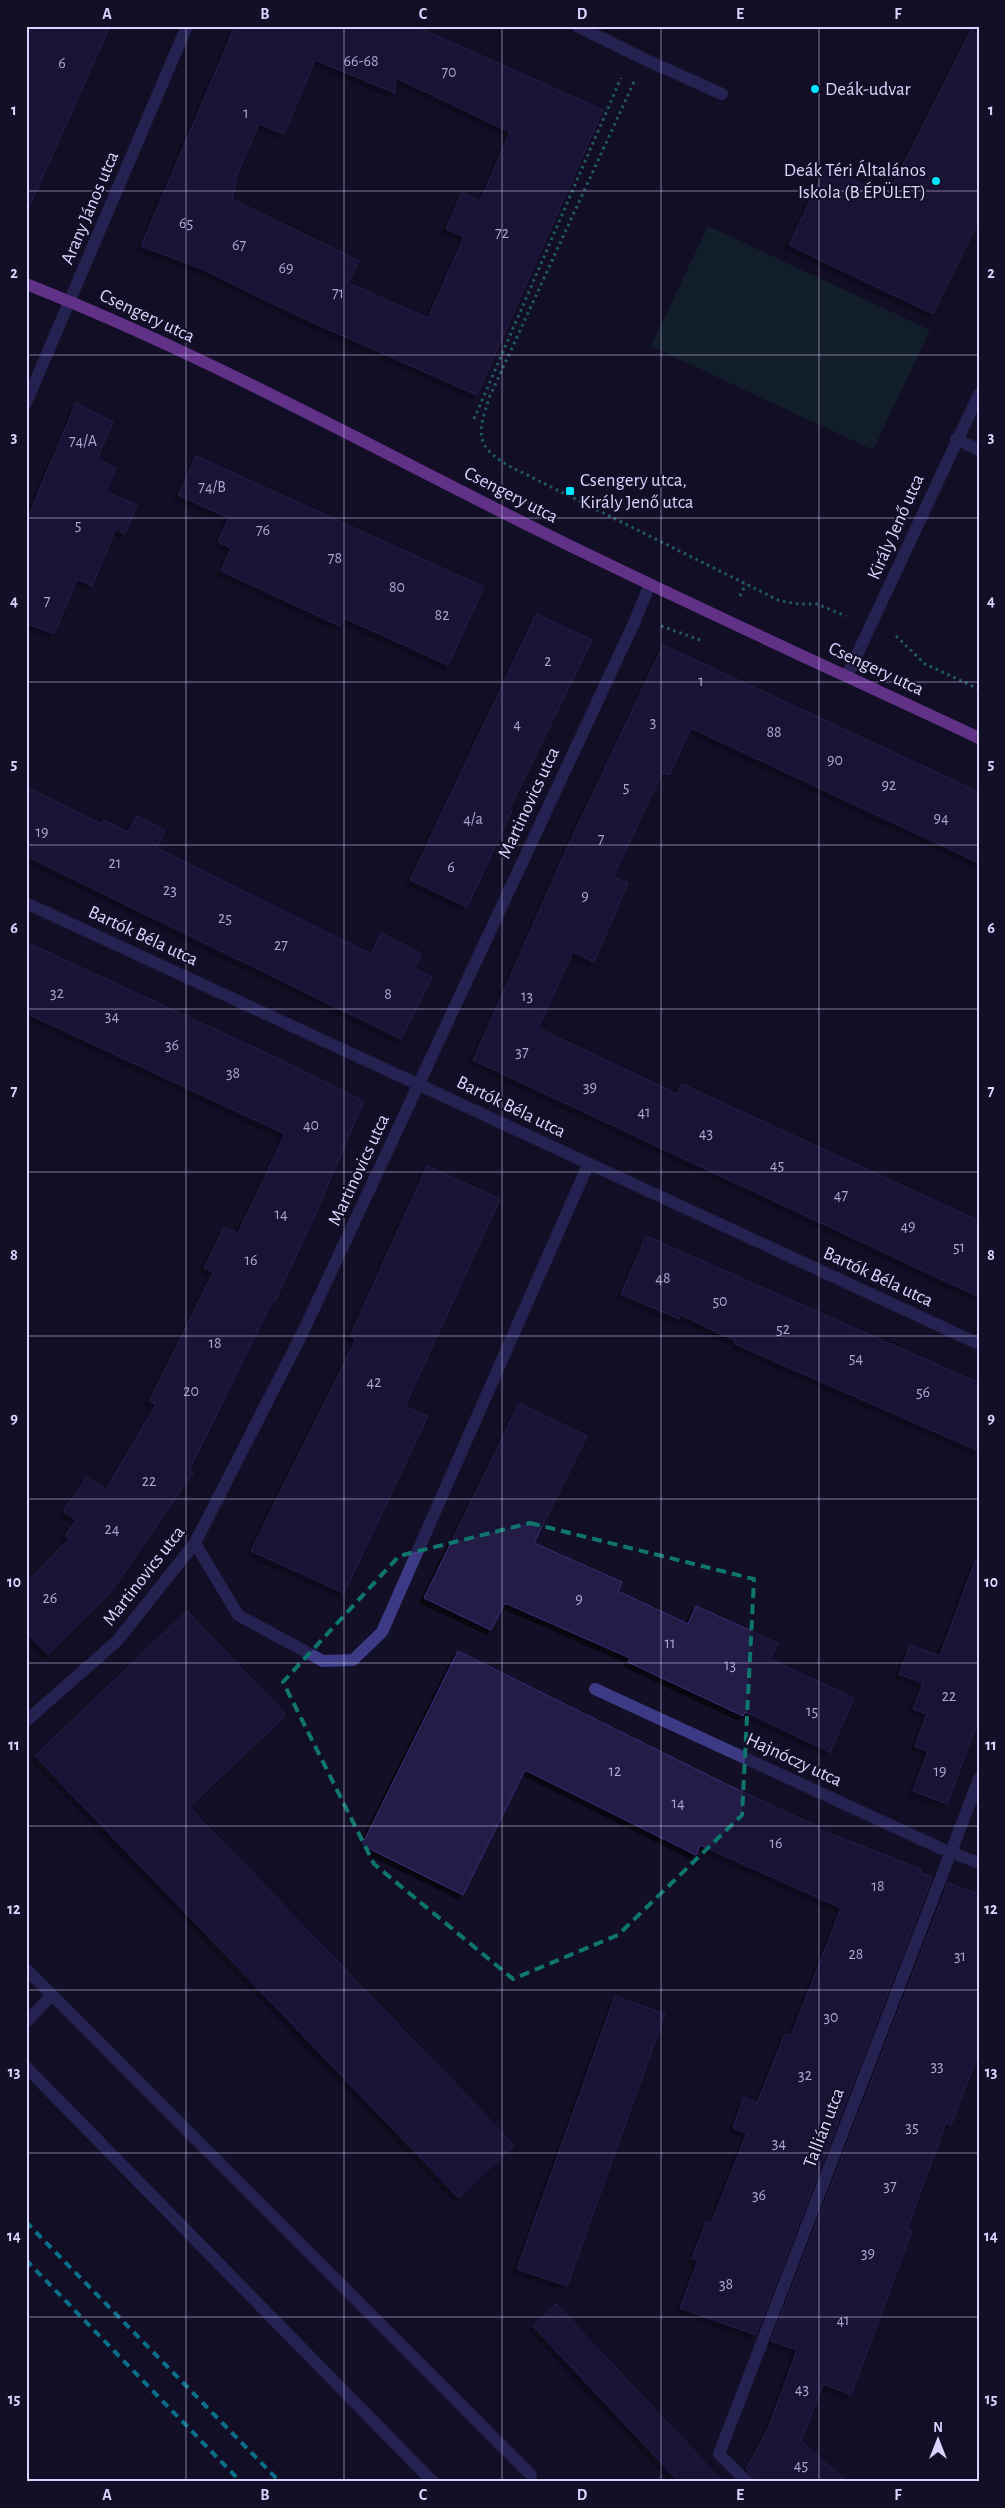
<svg xmlns="http://www.w3.org/2000/svg" width="1005" height="2508" viewBox="0 0 1005 2508" font-family="'Alegreya Sans',sans-serif">
	<style>
		.green { fill: #12302f }
		.building { fill: #241b47; stroke: #3b2d73; fill-rule: evenodd; filter: url(#shadow) }
		.lines { fill: none; stroke-linecap: round; stroke-linejoin: round }
		.path { stroke: #2fb8b0; stroke-width: 3; stroke-dasharray: 2.5 4; stroke-linecap: butt }
		.minor { stroke: #3d3a85; stroke-width: 12 }
		.major { stroke: #c25bff; stroke-width: 12 }
		.rail { stroke: #00e5ff; stroke-width: 4; stroke-dasharray: 8 6; stroke-linecap: butt }
		.marked { fill: none; stroke: #0f766e; stroke-width: 4; stroke-dasharray: 10 6; stroke-linejoin: round }
		.grid { fill: none; stroke: #d9d4ff; stroke-width: 1; stroke-opacity: 0.55 }
		.poi-dot { fill: #00e5ff; stroke: #130f26; stroke-width: 2 }
		.labels { text-anchor: middle; dominant-baseline: central; stroke-width: 4; stroke-linejoin: round; paint-order: stroke }
		.number-label { font-size: 16px; fill: #aca6d1 }
		.poi-label { font-size: 19px; fill: #d9d4ff; stroke: #130f26; text-anchor: start }
		.street-label { font-size: 19px; fill: #d9d4ff; stroke: #130f26 }
		.neatline { fill: none; stroke: #d9d4ff; stroke-width: 2 }
		.grid-label { font-size: 16px; text-anchor: middle; font-weight: bold; fill: #d9d4ff }
	</style>
	<defs>
		<filter id="shadow"><feDropShadow dx="-4.5" dy="4.5" stdDeviation="0" flood-color="#0009"/></filter>
	</defs>
	<rect width="100%" height="100%" fill="#130f26"/>
	<polygon class="green" points="708,226 930,330 873,450 651,346"/>
	<g class="building">
		<polygon points="26,26 110,26 26,214"/>
		<path d="M235 26H415L603 110 477 395 296 315 200 268 141 246ZM315 60 395 93 396 78 510 132 480 201 462 192 446 229 464 237 428 318 348 283 359 261 232 199 238 172 259 124 284 134Z"/>
		<polygon points="973,26 979,26 979,220 933,314 789,245 826,167 887,196"/>
		<polygon points="76,403 113,422 97,459 116,468 106,492 137,505 125,534 116,529 92,586 77,579 54,634 26,623 26,521"/>
		<polygon points="196,456 484,587 448,665 344,618 340,626 221,571 231,548 218,542 229,518 178,495"/>
		<polygon points="536,614 592,640 509,810 512,811 467,907 410,880"/>
		<polygon points="663,645 979,792 979,863 691,728 669,775 662,773 613,877 628,883 594,962 573,952 538,1028 677,1094 682,1084 979,1221 979,1297 473,1060 567,848"/>
		<polygon points="26,787 101,824 103,820 128,832 137,816 165,830 157,848 371,954 381,933 422,954 414,968 432,977 401,1039 26,856"/>
		<polygon points="26,942 277,1058 364,1101 316,1213 275,1301 273,1300 189,1470 193,1473 110,1593 48,1654 26,1633 26,1583 69,1539 65,1536 76,1520 63,1511 87,1477 106,1489 156,1404 149,1401 213,1272 204,1268 224,1227 238,1233 285,1134 26,1013"/>
		<polygon points="427,1166 500,1199 405,1406 428,1416 344,1593 251,1551 356,1339 350,1336"/>
		<polygon points="646,1236 979,1383 979,1451 735,1344 736,1341 681,1315 679,1319 621,1294"/>
		<polygon points="519,1403 587,1436 534,1543 622,1582 618,1591 688,1624 696,1606 778,1643 770,1659 854,1698 830,1752 745,1712 743,1716 628,1662 630,1658 505,1603 491,1630 424,1598"/>
		<polygon points="975,1561 979,1562 979,1719 947,1804 913,1791 928,1751 915,1746 927,1714 913,1709 923,1683 899,1674 910,1645 940,1656"/>
		<polygon points="187,1611 286,1715 189,1807 514,2145 459,2198 35,1756"/>
		<polygon points="458,1651 728,1785 819,1827 818,1829 921,1869 920,1873 932,1877 756,2335 680,2308 698,2260 692,2258 706,2222 711,2224 747,2133 733,2128 744,2097 757,2103 785,2034 791,2036 841,1908 700,1845 696,1855 525,1770 463,1895 362,1845"/>
		<polygon points="948,1883 979,1894 979,2052 951,2125 946,2123 907,2229 912,2231 851,2395 823,2384 801,2441 847,2482 755,2482 746,2469 768,2429 797,2350 771,2341"/>
		<polygon points="615,1996 665,2014 567,2286 517,2269"/>
		<polygon points="556,2304 723,2482 679,2482 533,2326"/>
	</g>
	<g class="lines">
		<g class="path">
			<path d="M634 82 489 398C478 434 474 445 509 466L780 601 799 604H817L846 616"/>
			<polyline points="474,419 621,78"/>
			<polyline points="740,596 746,584"/>
			<polyline points="661,626 700,640"/>
			<polyline points="896,636 925,664 979,689"/>
		</g>
		<g class="minor">
			<polyline points="577,26 644,59 722,94"/>
			<polyline points="26,403 187,26"/>
			<polyline points="956,439 979,450"/>
			<polyline points="847,676 979,394"/>
			<polyline points="26,903 979,1344"/>
			<polyline points="195,1543 238,1615 323,1661 353,1660 382,1632 588,1165"/>
			<polyline points="595,1689 940,1848 979,1863"/>
			<polyline points="26,1721 117,1641 195,1543 302,1334 634,623 650,584"/>
			<polyline points="26,1969 531,2475"/>
			<polyline points="26,2022 52,1995"/>
			<polyline points="26,2067 433,2482"/>
			<polyline points="747,2482 719,2454 979,1779"/>
		</g>
		<path class="major" d="M26 284C202 353 369 446 538 530 683 602 832 669 979 738"/>
		<g class="rail">
			<polyline points="26,2222 280,2482"/>
			<polyline points="26,2260 241,2482"/>
		</g>
	</g>
	<path d="M0 0H1005V2508H0ZM530 1523 754 1579 742 1815 618 1935 513 1979 374 1864 283 1682 399 1556Z" fill="#130f26" fill-opacity=".55" fill-rule="evenodd"/>
	<path class="marked" d="M530 1523 754 1579 742 1815 618 1935 513 1979 374 1864 283 1682 399 1556Z"/>
	<path class="grid" d="M186 26V2482M344 26V2482M502 26V2482M661 26V2482M819 26V2482M26 191H979M26 355H979M26 518H979M26 682H979M26 845H979M26 1009H979M26 1172H979M26 1336H979M26 1499H979M26 1663H979M26 1826H979M26 1990H979M26 2153H979M26 2317H979"/>
	<g class="poi-dot">
		<circle cx="815" cy="89" r="5"/>
		<circle cx="936" cy="181" r="5"/>
		<rect x="565" y="486" width="10" height="10" rx="2.5"/>
	</g>
	<g class="labels">
		<g class="number-label">
			<text x="361" y="61">66-68</text>
			<text x="62" y="63">6</text>
			<text x="449" y="72">70</text>
			<text x="246" y="113">1</text>
			<text x="186" y="223">65</text>
			<text x="502" y="233">72</text>
			<text x="239" y="245">67</text>
			<text x="286" y="268">69</text>
			<text x="338" y="293">71</text>
			<text x="83" y="441">74/A</text>
			<text x="212" y="487">74/B</text>
			<text x="78" y="525">5</text>
			<text x="263" y="530">76</text>
			<text x="335" y="558">78</text>
			<text x="397" y="587">80</text>
			<text x="47" y="601">7</text>
			<text x="442" y="615">82</text>
			<text x="548" y="661">2</text>
			<text x="701" y="681">1</text>
			<text x="653" y="722">3</text>
			<text x="517" y="724">4</text>
			<text x="774" y="732">88</text>
			<text x="835" y="760">90</text>
			<text x="889" y="785">92</text>
			<text x="626" y="787">5</text>
			<text x="941" y="818">94</text>
			<text x="473" y="819">4/a</text>
			<text x="42" y="832">19</text>
			<text x="601" y="839">7</text>
			<text x="115" y="863">21</text>
			<text x="451" y="867">6</text>
			<text x="170" y="890">23</text>
			<text x="585" y="896">9</text>
			<text x="225" y="918">25</text>
			<text x="281" y="945">27</text>
			<text x="57" y="993">32</text>
			<text x="388" y="994">8</text>
			<text x="527" y="996">13</text>
			<text x="112" y="1016">34</text>
			<text x="172" y="1045">36</text>
			<text x="522" y="1052">37</text>
			<text x="233" y="1073">38</text>
			<text x="590" y="1087">39</text>
			<text x="644" y="1112">41</text>
			<text x="311" y="1125">40</text>
			<text x="706" y="1133">43</text>
			<text x="777" y="1165">45</text>
			<text x="841" y="1195">47</text>
			<text x="281" y="1214">14</text>
			<text x="908" y="1226">49</text>
			<text x="959" y="1247">51</text>
			<text x="251" y="1260">16</text>
			<text x="663" y="1278">48</text>
			<text x="720" y="1301">50</text>
			<text x="783" y="1329">52</text>
			<text x="215" y="1343">18</text>
			<text x="856" y="1358">54</text>
			<text x="374" y="1382">42</text>
			<text x="191" y="1391">20</text>
			<text x="923" y="1392">56</text>
			<text x="149" y="1481">22</text>
			<text x="112" y="1529">24</text>
			<text x="50" y="1598">26</text>
			<text x="579" y="1599">9</text>
			<text x="670" y="1643">11</text>
			<text x="730" y="1665">13</text>
			<text x="949" y="1696">22</text>
			<text x="812" y="1711">15</text>
			<text x="615" y="1771">12</text>
			<text x="940" y="1771">19</text>
			<text x="678" y="1803">14</text>
			<text x="776" y="1843">16</text>
			<text x="878" y="1886">18</text>
			<text x="856" y="1954">28</text>
			<text x="960" y="1956">31</text>
			<text x="831" y="2017">30</text>
			<text x="937" y="2066">33</text>
			<text x="805" y="2075">32</text>
			<text x="912" y="2127">35</text>
			<text x="779" y="2143">34</text>
			<text x="890" y="2186">37</text>
			<text x="759" y="2195">36</text>
			<text x="868" y="2253">39</text>
			<text x="726" y="2284">38</text>
			<text x="843" y="2320">41</text>
			<text x="802" y="2389">43</text>
			<text x="801" y="2465">45</text>
		</g>
		<g class="poi-label">
			<text x="825" y="89">Deák-udvar</text>
			<text x="926" y="170" text-anchor="end">Deák Téri Általános<tspan x="926" dy="22">Iskola (B ÉPÜLET)</tspan></text>
			<text x="580" y="480">Csengery utca,<tspan x="580" dy="22">Király Jenő utca</tspan></text>
		</g>
		<g class="street-label">
			<text transform="translate(90 208) rotate(-67)">Arany János utca</text>
			<text transform="translate(147 316) rotate(25)">Csengery utca</text>
			<text transform="translate(511 495) rotate(27)">Csengery utca</text>
			<text transform="translate(896 527) rotate(-66)">Király Jenő utca</text>
			<text transform="translate(876 669) rotate(25)">Csengery utca</text>
			<text transform="translate(529 803) rotate(-65)">Martinovics utca</text>
			<text transform="translate(143 936) rotate(25)">Bartók Béla utca</text>
			<text transform="translate(511 1107) rotate(26)">Bartók Béla utca</text>
			<text transform="translate(359 1170) rotate(-65)">Martinovics utca</text>
			<text transform="translate(878 1277) rotate(25)">Bartók Béla utca</text>
			<text transform="translate(144 1576) rotate(-52)">Martinovics utca</text>
			<text transform="translate(794 1760) rotate(25)">Hajnóczy utca</text>
			<text transform="translate(824 2128) rotate(-69)">Tallián utca</text>
		</g>
	</g>
	<rect width="1005" height="2508" fill="none" stroke="#130f26" stroke-width="55"/>
	<g transform="translate(938 2440)" stroke="#130f26" stroke-width="4" paint-order="stroke">
	<path d="M0-4L9 19L0 12L-9 19Z" fill="#d9d4ff"/>
	<text y="-8" font-size="14" font-weight="bold" text-anchor="middle" fill="#d9d4ff">N</text>
	</g>
	<rect x="28" y="28" width="950" height="2452" class="neatline"/>
	<g class="grid-label">
		<text x="107" y="19">A</text>
		<text x="265" y="19">B</text>
		<text x="423" y="19">C</text>
		<text x="582" y="19">D</text>
		<text x="740" y="19">E</text>
		<text x="898" y="19">F</text>
		<text x="14" y="115">1</text>
		<text x="991" y="115">1</text>
		<text x="14" y="278">2</text>
		<text x="991" y="278">2</text>
		<text x="14" y="442">3</text>
		<text x="991" y="442">3</text>
		<text x="14" y="606">4</text>
		<text x="991" y="606">4</text>
		<text x="14" y="769">5</text>
		<text x="991" y="769">5</text>
		<text x="14" y="933">6</text>
		<text x="991" y="933">6</text>
		<text x="14" y="1096">7</text>
		<text x="991" y="1096">7</text>
		<text x="14" y="1260">8</text>
		<text x="991" y="1260">8</text>
		<text x="14" y="1423">9</text>
		<text x="991" y="1423">9</text>
		<text x="14" y="1587">10</text>
		<text x="991" y="1587">10</text>
		<text x="14" y="1750">11</text>
		<text x="991" y="1750">11</text>
		<text x="14" y="1914">12</text>
		<text x="991" y="1914">12</text>
		<text x="14" y="2077">13</text>
		<text x="991" y="2077">13</text>
		<text x="14" y="2241">14</text>
		<text x="991" y="2241">14</text>
		<text x="14" y="2404">15</text>
		<text x="991" y="2404">15</text>
		<text x="107" y="2500">A</text>
		<text x="265" y="2500">B</text>
		<text x="423" y="2500">C</text>
		<text x="582" y="2500">D</text>
		<text x="740" y="2500">E</text>
		<text x="898" y="2500">F</text>
	</g>
</svg>
